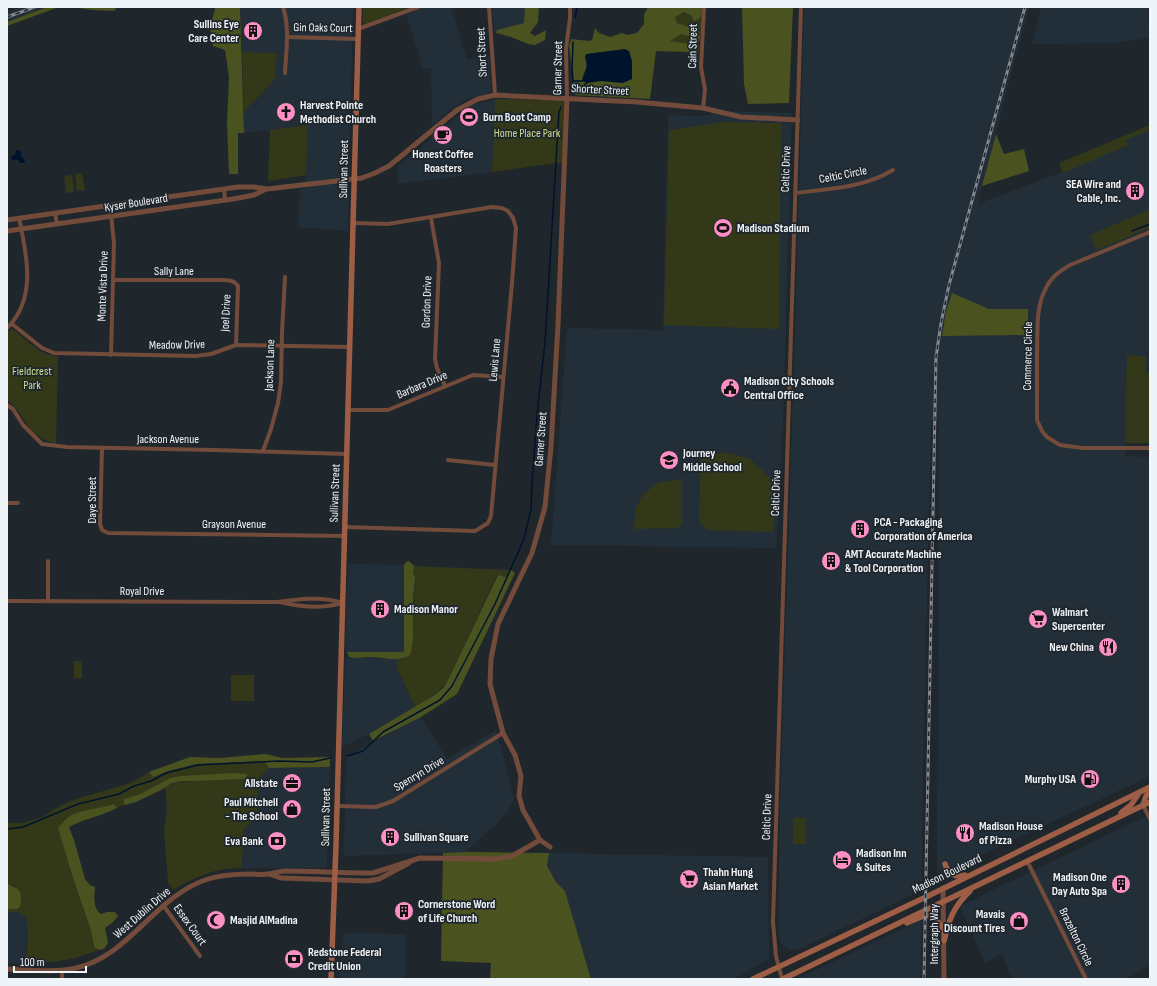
<svg xmlns="http://www.w3.org/2000/svg" width="1157" height="986" viewBox="0 0 1157 986" font-family="'Sofia Sans Condensed',sans-serif">
	<style>
		.built { fill: #222f39; fill-rule: evenodd }
		.green { fill: #333918 }
		.forest { fill: #4a531f }
		.water { fill: #00132d }
		.lines { fill: none; stroke-linecap: round; stroke-linejoin: round }
		.stream { stroke: #00132d; stroke-width: 1.5 }
		.minor { stroke: #734b3b; stroke-width: 4 }
		.tertiary { stroke: #734b3b; stroke-width: 5 }
		.secondary { stroke: #9e5e45; stroke-width: 5.5 }
		.rail-casing { stroke: #83898e; stroke-width: 3 }
		.rail { stroke: #1f262c; stroke-width: 1.5; stroke-dasharray: 4.5; stroke-linecap: butt }
		.labels { text-anchor: middle; dominant-baseline: central; stroke-width: 3.5; stroke-linejoin: round; paint-order: stroke }
		.poi-label { font-size: 12px; font-weight: bold; fill: #eff4f8; stroke: #1f262c; text-anchor: start }
		.street-label { font-size: 12px; fill: #eff4f8; stroke: #1f262c }
		.park-label { font-size: 12px; fill: #cfdf8f; stroke: #1f262c }
	</style>
	<rect width="100%" height="100%" fill="#1f262c"/>
	<g class="built">
		<polygon points="22,7 47,7 7,22 7,12"/>
		<polygon points="240,7 353,7 348,231 298,227 300,189 305,188 308,125 244,133 244,112 276,78 275,66 278,53 242,52"/>
		<polygon points="423,7 451,7 467,59 490,57 491,92 464,101 453,108 432,125 431,68 423,69 406,14"/>
		<polygon points="492,7 527,7 527,26 494,33"/>
		<path d="M804 7H1030L1014 62 978 204 1088 162 1085 154 1150 126V373H1146L1127 356 1125 456 1150 457V776L937 876 939 420H931L923 777 922 890 798 950H791L785 948 781 943 778 932 780 800 795 328ZM953 294 989 309H1028L946 311Z"/>
		<polygon points="1041,7 1148,7 1149,38 1116,43 1032,44"/>
		<polygon points="495,99 492,172 398,184 398,166 472,105"/>
		<polygon points="722,111 792,113 783,421 776,548 551,545 567,328 663,330 668,115 702,116"/>
		<polygon points="348,564 404,565 405,648 404,651 402,652 345,652"/>
		<polygon points="369,657 381,659 397,659 397,668 415,707 369,734 342,747 345,659"/>
		<polygon points="421,717 447,759 496,730 514,798 509,810 499,821 466,852 344,856 346,756"/>
		<polygon points="330,767 327,868 242,868 243,830 257,816 258,779 269,768"/>
		<polygon points="1150,814 1150,965 1126,979 1012,979 1002,954 985,963 960,906"/>
		<polygon points="549,853 768,857 769,959 734,979 591,979 565,891 556,882 547,866"/>
		<polygon points="7,912 22,913 27,918 28,926 25,964 7,963"/>
		<polygon points="921,920 921,979 797,979"/>
		<polygon points="343,933 406,934 405,979 339,979"/>
	</g>
	<g class="green">
		<polygon points="363,7 405,7 405,9 366,24 363,23"/>
		<polygon points="684,12 692,16 702,16 700,37 698,30 677,23 675,17"/>
		<polygon points="681,34 694,38 699,43 699,52 689,52 689,44 669,41"/>
		<polygon points="242,52 278,53 275,66 276,78 244,112"/>
		<polygon points="495,99 564,100 567,101 565,162 492,172"/>
		<polygon points="724,122 781,123 779,329 664,325 669,130"/>
		<polygon points="308,125 306,175 268,181 270,130"/>
		<polygon points="1150,125 1150,130 1126,140 1128,145 1063,173 1059,163"/>
		<polygon points="82,173 85,190 77,191 75,174"/>
		<polygon points="72,175 74,192 66,193 64,176"/>
		<polygon points="1150,209 1150,228 1096,250 1090,235"/>
		<path d="M12 329C28 339 38 356 58 356L56 444C47 441 38 437 31 430 22 419 19 408 7 400V333Z"/>
		<polygon points="1127,355 1146,356 1146,373 1150,373 1150,443 1125,443"/>
		<polygon points="728,453 750,459 769,477 776,493 773,532 707,530 699,521 701,454"/>
		<polygon points="682,479 682,523 678,528 634,529 636,508 643,494 660,482"/>
		<path d="M414 566 511 570 506 577 497 575 449 678C440 692 429 699 415 707L397 668V659H402L414 627 413 618 415 577 413 573Z"/>
		<rect x="74" y="661" width="8" height="17"/>
		<rect x="231" y="675" width="23" height="26"/>
		<path d="M264 761 269 768 258 779 257 816 243 830 242 868C217 867 194 877 173 890L168 882 164 831 167 809 165 787C178 780 183 782 196 781 213 780 229 779 246 779L242 773 180 776 170 778 140 794 124 799V805L117 808 114 804 66 818 61 825C66 848 70 871 78 893 84 911 92 927 94 947L99 950 76 958 59 961 25 964C26 953 32 920 23 914 19 912 12 912 7 912V909H17L20 907 15 886 7 884V823H22L42 817 60 806 76 799 131 783 149 772 153 777 168 771 196 764Z"/>
		<rect x="793" y="818" width="13" height="26"/>
	</g>
	<g class="forest">
		<polygon points="47,7 59,7 7,26 7,22"/>
		<polygon points="72,7 117,7 114,11 92,10"/>
		<path d="M215 7H240L244 133H238V174H229L227 123 229 77 225 50 213 46C210 37 210 29 212 20 213 15 215 12 215 7Z"/>
		<polygon points="525,7 539,7 538,22 530,33 535,36 546,30 545,40 535,45 528,44 511,37 496,33 497,30 524,23"/>
		<path d="M648 7H702C702 15 702 18 694 21L692 16 684 12 675 17 677 23 698 30 700 37 699 43 694 38 681 34 670 41 690 44 689 52 656 51 650 99 575 95 569 46 571 39 589 41 592 40 595 28 599 33 610 37 622 33 627 35 637 33 644 24V15Z"/>
		<polygon points="742,7 793,7 789,103 748,104 744,84"/>
		<polygon points="996,134 1004,154 1024,149 1029,171 982,186"/>
		<polygon points="952,293 989,309 1028,309 1028,335 942,336 946,311"/>
		<path d="M409 561 414 566 413 573 415 577C414 590 412 605 413 618 413 631 414 642 410 655 396 663 384 657 368 657 361 657 356 659 349 657L347 652H402L404 651V565L406 562Z"/>
		<polygon points="511,570 515,573 457,694 421,717 373,741 369,734 433,696 443,688 449,678 498,575 506,577"/>
		<polygon points="265,754 283,758 330,757 330,767 269,768 264,761 196,764 168,771 153,777 149,772 190,757 219,758"/>
		<polygon points="235,773 247,774 246,779 194,781 182,781 172,783 161,790 136,802 124,805 124,799 140,794 170,778 180,776"/>
		<path d="M114 804 117 808C101 816 84 819 69 827L75 843 85 879 90 885 95 887C94 896 93 909 101 914L107 912H115L118 916 113 922 105 928 108 943 104 949 99 950 94 947C92 928 84 911 78 893 71 872 65 850 58 828 61 825 63 822 66 819 73 811 102 808 114 804Z"/>
		<polygon points="466,852 549,853 547,866 556,882 565,891 591,979 490,979 491,963 441,961 443,853"/>
		<path d="M7 884C20 888 23 893 20 907L17 909H7Z"/>
	</g>
	<g class="water">
		<path d="M625 49 629 51 632 61V79L623 83 601 81 587 83 582 81C584 70 589 69 585 57L586 54Z"/>
		<polygon points="16,150 21,151 21,156 25,160 24,163 20,163 18,160 12,160 11,156 15,155"/>
	</g>
	<g class="lines">
		<g class="stream">
			<polyline points="575,18 577,7"/>
			<polyline points="573,42 572,68 573,81 582,81"/>
			<polyline points="576,91 587,83"/>
			<polyline points="1132,231 1150,224"/>
			<polyline points="347,756 363,751 383,732 440,700 452,686 495,604 524,539 531,509 532,481 538,404 545,343 559,112 561,107"/>
			<polyline points="7,829 23,827 78,804 119,794 134,786 151,781 166,773 198,765 279,761 312,762 330,758"/>
		</g>
		<g class="minor">
			<path d="M283 7C290 28 286 51 285 73"/>
			<polyline points="489,7 495,95"/>
			<polyline points="358,29 418,7"/>
			<polyline points="287,37 358,39"/>
			<polyline points="567,98 566,49 570,18 570,7"/>
			<polyline points="703,108 705,90 701,67 704,7"/>
			<polyline points="224,189 225,200"/>
			<path d="M795 193C829 189 863 188 893 170"/>
			<polyline points="110,205 114,243 111,355"/>
			<polyline points="55,213 57,224"/>
			<polyline points="431,218 439,263 435,359 437,368 445,386"/>
			<path d="M1150 232 1070 265C1060 271 1051 277 1046 288 1035 308 1038 333 1037 355 1037 376 1037 398 1037 420L1042 431 1047 437 1060 445 1082 448H1150"/>
			<path d="M113 280H221C228 280 234 280 238 286L236 345"/>
			<polyline points="12,324 42,348 54,353 196,356 211,354 236,345 350,347"/>
			<path d="M7 328C37 299 27 255 19 218"/>
			<polyline points="7,405 13,409 23,425 42,444 67,447 214,450 347,454"/>
			<polyline points="348,410 388,410 473,375 503,377"/>
			<polyline points="102,448 100,524 102,530 108,533 345,536"/>
			<polyline points="263,451 271,429 278,403 281,382 282,332 285,277"/>
			<polyline points="448,460 495,465"/>
			<polyline points="7,503 18,503"/>
			<polyline points="345,527 475,531 488,523 491,516 512,283 516,228 513,218 508,211 502,208 492,207 388,224 354,223"/>
			<polyline points="48,561 48,601"/>
			<path d="M7 601 277 602C299 599 321 596 343 603"/>
			<path d="M280 602C300 607 322 609 342 603"/>
			<polyline points="1143,805 1150,819"/>
			<polyline points="337,806 376,807 393,801 503,733"/>
			<polyline points="1027,861 1086,979"/>
			<polyline points="163,905 200,956"/>
			<polyline points="62,979 62,971"/>
			<polyline points="782,979 776,956 773,922 801,7"/>
		</g>
		<g class="tertiary">
			<polyline points="7,220 238,187 254,187 267,189 362,178 375,173 389,166 457,110 478,99 495,95 637,102 703,108 741,117 798,120"/>
			<polyline points="7,231 233,199 254,195 266,189"/>
			<polyline points="550,847 540,840 523,810 519,796 521,776 515,755 503,733 490,684 491,659 498,624 532,553 545,507 551,447 558,325 567,98"/>
			<polyline points="269,874 281,878 368,881 379,879 409,863"/>
			<polyline points="943,888 944,979"/>
			<path d="M7 969C30 970 54 973 76 968 129 956 154 898 205 880 219 875 235 874 250 874 255 874 262 875 268 874 274 874 279 871 285 871 313 871 340 873 367 873H373L420 858 496 859 512 856 540 840"/>
		</g>
		<g class="secondary">
			<polyline points="1143,805 1146,796 1150,791"/>
			<polyline points="1121,813 1131,805 1139,793"/>
			<path d="M945 864C948 874 955 878 965 875"/>
			<path d="M907 923C927 914 933 909 944 932"/>
			<path d="M944 941C949 920 953 907 970 891"/>
			<polyline points="331,979 336,845 359,7"/>
			<polyline points="753,979 926,897 1150,787"/>
			<polyline points="783,979 1150,802"/>
		</g>
		<defs>
			<g id="rail">
				<polyline points="7,17 35,7"/>
				<polyline points="924,979 936,357 941,323 949,285 1025,7"/>
			</g>
		</defs>
		<use href="#rail" class="rail-casing"/>
		<use href="#rail" class="rail"/>
	</g>
	<defs>
		<symbol id="building-disc" viewBox="-11 -11 22 22"><circle r="9.5" fill="#fc8fc3" stroke="#1f262c"/><path d="M-4-6H4V6H1V3H-1V6H-4ZM-2.5-4.3h1.7v1.8h-1.7ZM.8-4.3h1.7v1.8H.8ZM-2.5-1h1.7V.8h-1.7ZM.8-1h1.7V.8H.8Z" fill="#111"/></symbol>
		<symbol id="church-disc" viewBox="-11 -11 22 22"><circle r="9.5" fill="#fc8fc3" stroke="#1f262c"/><path d="M-1.2-6h2.4v3.5h3.3v2.4h-3.3V6h-2.4V-.1h-3.3v-2.4h3.3Z" fill="#111"/></symbol>
		<symbol id="stadium-disc" viewBox="-11 -11 22 22"><circle r="9.5" fill="#fc8fc3" stroke="#1f262c"/><path d="M0-5a6.5 5 0 1 0 0 10a6.5 5 0 1 0 0-10ZM-3.5-1.8h7v3.6h-7Z" fill="#111"/></symbol>
		<symbol id="cafe-disc" viewBox="-11 -11 22 22"><circle r="9.5" fill="#fc8fc3" stroke="#1f262c"/><path d="M-5.5-4.5H6V0H3Q3 3.5 0 3.5H-2.5Q-5.5 3.5-5.5 0ZM3-3.2v2h1.7v-2ZM-6 4.5H4V6H-6Z" fill="#111"/></symbol>
		<symbol id="civic-disc" viewBox="-11 -11 22 22"><circle r="9.5" fill="#fc8fc3" stroke="#1f262c"/><path d="M-.6-6.5H3V-4.5H.6V-3L4-1V1h2V6H-6V1h2V-1L-.6-3ZM-1.2 2.5V6h2.4V2.5Z" fill="#111"/></symbol>
		<symbol id="school-disc" viewBox="-11 -11 22 22"><circle r="9.5" fill="#fc8fc3" stroke="#1f262c"/><path d="M0-5L7-2L0 1L-7-2ZM-4 1L0 2.5L4 1V4Q0 6-4 4Z" fill="#111"/></symbol>
		<symbol id="supermarket-disc" viewBox="-11 -11 22 22"><circle r="9.5" fill="#fc8fc3" stroke="#1f262c"/><path d="M-6-5.5h2.5l.6 2H6L4.5 2H-2.5L-4.4-4H-6ZM-1.5 3.2a1.3 1.3 0 1 0 .1 0ZM3 3.2a1.3 1.3 0 1 0 .1 0Z" fill="#111"/></symbol>
		<symbol id="restaurant-disc" viewBox="-11 -11 22 22"><circle r="9.5" fill="#fc8fc3" stroke="#1f262c"/><path d="M-5-6h1v4h1v-4h1v4h1v-4h1v5L-1.5 .5V6h-2V.5L-5-1ZM5-6V6H3V1.5H1.5Q1.5-4 5-6Z" fill="#111"/></symbol>
		<symbol id="fuel-disc" viewBox="-11 -11 22 22"><circle r="9.5" fill="#fc8fc3" stroke="#1f262c"/><path d="M-5.5-6h7V0h2V4h1.3V-2.5L3-4.5l.8-.8L6-3V5H2.5V1h-1V6h-7ZM-4.2-4.7v3.2H.2V-4.7Z" fill="#111"/></symbol>
		<symbol id="office-disc" viewBox="-11 -11 22 22"><circle r="9.5" fill="#fc8fc3" stroke="#1f262c"/><path d="M-6-3h4V-5.5h4V-3h4V5H-6ZM-1-4.5V-3h2v-1.5ZM-6 0V1H6V0Z" fill="#111"/></symbol>
		<symbol id="shop-disc" viewBox="-11 -11 22 22"><circle r="9.5" fill="#fc8fc3" stroke="#1f262c"/><path d="M-5-2.5h2.3a2.7 3.5 0 0 1 5.4 0H5L5.5 6h-11ZM-1.5-2.5h3a1.5 2.3 0 0 0-3 0Z" fill="#111"/></symbol>
		<symbol id="bank-disc" viewBox="-11 -11 22 22"><circle r="9.5" fill="#fc8fc3" stroke="#1f262c"/><path d="M-6-4H6V4H-6ZM0-2.3a2.3 2.3 0 1 0 0 4.6a2.3 2.3 0 1 0 0-4.6Z" fill="#111"/></symbol>
		<symbol id="hotel-disc" viewBox="-11 -11 22 22"><circle r="9.5" fill="#fc8fc3" stroke="#1f262c"/><path d="M-6-4.5h1.5V1H6V5H4.5V3h-9V5H-6ZM-4 0a1.8 1.8 0 1 1 3.6 0ZM.5 0V-2.5h3Q6-2.5 6 0Z" fill="#111"/></symbol>
		<symbol id="mosque-disc" viewBox="-11 -11 22 22"><circle r="9.5" fill="#fc8fc3" stroke="#1f262c"/><path d="M3.5-4.9A6 6 0 1 0 3.5 4.9A5 5 0 1 1 3.5-4.9Z" fill="#111"/></symbol>
	</defs>
	<g fill-rule="evenodd">
		<use href="#building-disc" x="242" y="20" width="22" height="22"/>
		<use href="#church-disc" x="275" y="101" width="22" height="22"/>
		<use href="#stadium-disc" x="458" y="106" width="22" height="22"/>
		<use href="#cafe-disc" x="432" y="124" width="22" height="22"/>
		<use href="#building-disc" x="1124" y="180" width="22" height="22"/>
		<use href="#stadium-disc" x="712" y="217" width="22" height="22"/>
		<use href="#civic-disc" x="719" y="377" width="22" height="22"/>
		<use href="#school-disc" x="658" y="449" width="22" height="22"/>
		<use href="#building-disc" x="849" y="518" width="22" height="22"/>
		<use href="#building-disc" x="820" y="550" width="22" height="22"/>
		<use href="#building-disc" x="369" y="598" width="22" height="22"/>
		<use href="#supermarket-disc" x="1027" y="608" width="22" height="22"/>
		<use href="#restaurant-disc" x="1097" y="636" width="22" height="22"/>
		<use href="#fuel-disc" x="1079" y="768" width="22" height="22"/>
		<use href="#office-disc" x="281" y="772" width="22" height="22"/>
		<use href="#shop-disc" x="281" y="798" width="22" height="22"/>
		<use href="#restaurant-disc" x="954" y="822" width="22" height="22"/>
		<use href="#building-disc" x="379" y="826" width="22" height="22"/>
		<use href="#bank-disc" x="266" y="830" width="22" height="22"/>
		<use href="#hotel-disc" x="831" y="849" width="22" height="22"/>
		<use href="#supermarket-disc" x="678" y="868" width="22" height="22"/>
		<use href="#building-disc" x="1110" y="873" width="22" height="22"/>
		<use href="#building-disc" x="393" y="900" width="22" height="22"/>
		<use href="#mosque-disc" x="205" y="909" width="22" height="22"/>
		<use href="#shop-disc" x="1008" y="910" width="22" height="22"/>
		<use href="#bank-disc" x="283" y="948" width="22" height="22"/>
	</g>
	<g class="labels">
		<g class="poi-label">
			<text x="239" y="24" text-anchor="end">Sullins Eye<tspan x="239" dy="14">Care Center</tspan></text>
			<text x="300" y="105">Harvest Pointe<tspan x="300" dy="14">Methodist Church</tspan></text>
			<text x="483" y="117">Burn Boot Camp</text>
			<text x="443" y="154" text-anchor="middle">Honest Coffee<tspan x="443" dy="14">Roasters</tspan></text>
			<text x="1121" y="184" text-anchor="end">SEA Wire and<tspan x="1121" dy="14">Cable, Inc.</tspan></text>
			<text x="737" y="228">Madison Stadium</text>
			<text x="744" y="381">Madison City Schools<tspan x="744" dy="14">Central Office</tspan></text>
			<text x="683" y="453">Journey<tspan x="683" dy="14">Middle School</tspan></text>
			<text x="874" y="522">PCA - Packaging<tspan x="874" dy="14">Corporation of America</tspan></text>
			<text x="845" y="554">AMT Accurate Machine<tspan x="845" dy="14">&amp; Tool Corporation</tspan></text>
			<text x="394" y="609">Madison Manor</text>
			<text x="1052" y="612">Walmart<tspan x="1052" dy="14">Supercenter</tspan></text>
			<text x="1094" y="647" text-anchor="end">New China</text>
			<text x="1076" y="779" text-anchor="end">Murphy USA</text>
			<text x="278" y="783" text-anchor="end">Allstate</text>
			<text x="278" y="802" text-anchor="end">Paul Mitchell<tspan x="278" dy="14">- The School</tspan></text>
			<text x="979" y="826">Madison House<tspan x="979" dy="14">of Pizza</tspan></text>
			<text x="404" y="837">Sullivan Square</text>
			<text x="263" y="841" text-anchor="end">Eva Bank</text>
			<text x="856" y="853">Madison Inn<tspan x="856" dy="14">&amp; Suites</tspan></text>
			<text x="703" y="872">Thahn Hung<tspan x="703" dy="14">Asian Market</tspan></text>
			<text x="1107" y="877" text-anchor="end">Madison One<tspan x="1107" dy="14">Day Auto Spa</tspan></text>
			<text x="418" y="904">Cornerstone Word<tspan x="418" dy="14">of Life Church</tspan></text>
			<text x="1005" y="914" text-anchor="end">Mavais<tspan x="1005" dy="14">Discount Tires</tspan></text>
			<text x="230" y="920">Masjid AlMadina</text>
			<text x="308" y="952">Redstone Federal<tspan x="308" dy="14">Credit Union</tspan></text>
		</g>
		<g class="street-label">
			<text transform="translate(323 28) rotate(1)">Gin Oaks Court</text>
			<text transform="translate(693 46) rotate(-89)">Cain Street</text>
			<text transform="translate(482 52) rotate(-93)">Short Street</text>
			<text transform="translate(558 68) rotate(-89)">Garner Street</text>
			<text transform="translate(600 90) rotate(3)">Shorter Street</text>
			<text transform="translate(344 169) rotate(-89)">Sullivan Street</text>
			<text transform="translate(786 169) rotate(-88)">Celtic Drive</text>
			<text transform="translate(843 175) rotate(-11)">Celtic Circle</text>
			<text transform="translate(136 203) rotate(-9)">Kyser Boulevard</text>
			<text x="174" y="271">Sally Lane</text>
			<text transform="translate(103 286) rotate(-88)">Monte Vista Drive</text>
			<text transform="translate(427 302) rotate(-88)">Gordon Drive</text>
			<text transform="translate(226 313) rotate(-87)">Joel Drive</text>
			<text transform="translate(177 345) rotate(-1)">Meadow Drive</text>
			<text transform="translate(1028 356) rotate(-89)">Commerce Circle</text>
			<text transform="translate(495 360) rotate(-85)">Lewis Lane</text>
			<text transform="translate(270 365) rotate(-88)">Jackson Lane</text>
			<text transform="translate(422 385) rotate(-23)">Barbara Drive</text>
			<text x="168" y="439">Jackson Avenue</text>
			<text transform="translate(541 439) rotate(-86)">Garner Street</text>
			<text transform="translate(335 493) rotate(-88)">Sullivan Street</text>
			<text transform="translate(776 493) rotate(-88)">Celtic Drive</text>
			<text transform="translate(92 500) rotate(-90)">Daye Street</text>
			<text x="234" y="524">Grayson Avenue</text>
			<text x="142" y="591">Royal Drive</text>
			<text transform="translate(419 774) rotate(-31)">Spenryn Drive</text>
			<text transform="translate(326 817) rotate(-89)">Sullivan Street</text>
			<text transform="translate(767 817) rotate(-88)">Celtic Drive</text>
			<text transform="translate(947 874) rotate(-26)">Madison Boulevard</text>
			<text transform="translate(142 913) rotate(-41)">West Dublin Drive</text>
			<text transform="translate(190 925) rotate(54)">Essex Court</text>
			<text transform="translate(934 934) rotate(-90)">Intergraph Way</text>
			<text transform="translate(1076 937) rotate(64)">Brazelton Circle</text>
		</g>
		<g class="park-label">
			<text x="527" y="133">Home Place Park</text>
			<text x="32" y="371">Fieldcrest<tspan x="32" dy="14">Park</tspan></text>
		</g>
	</g>
	<rect width="1157" height="986" fill="none" stroke="#eff4f8" stroke-width="16"/>
	<path d="M14 966v6h72v-6" fill="none" stroke="#eff4f8" stroke-width="2"/>
	<text x="20" y="966" font-size="12" fill="#eff4f8" stroke="#1f262c" stroke-width="3" paint-order="stroke">100 m</text>
</svg>
